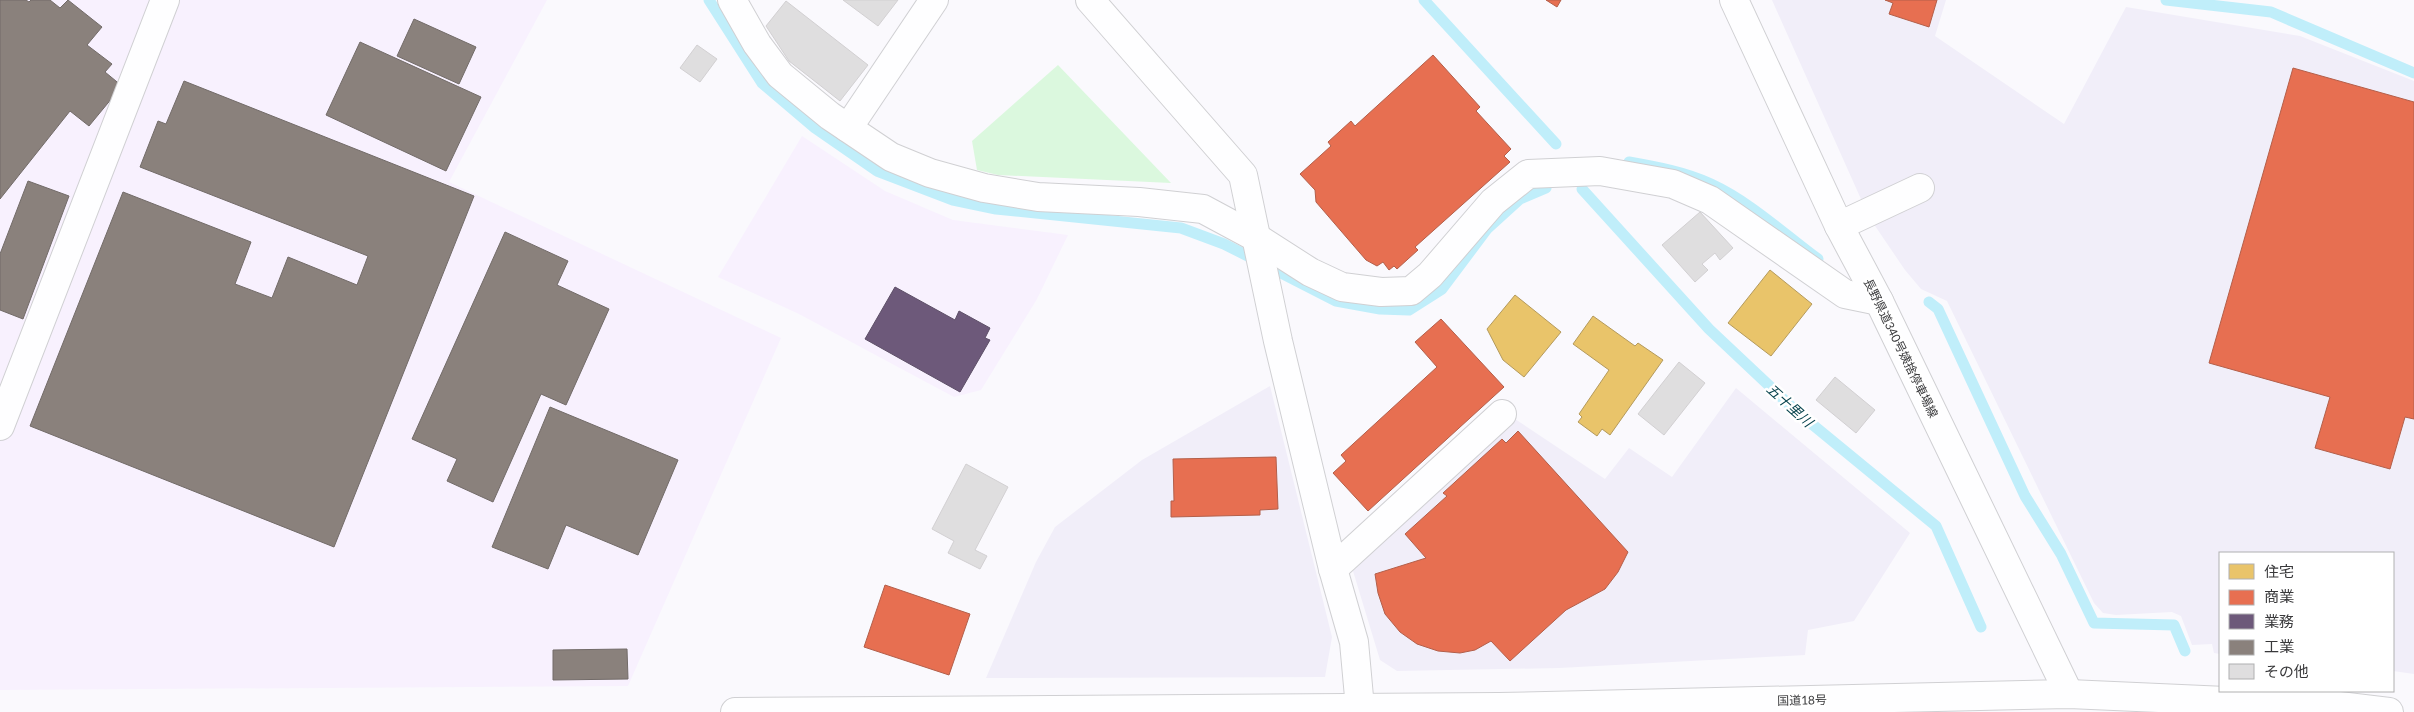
<svg xmlns="http://www.w3.org/2000/svg" width="2414" height="712" viewBox="0 0 2414 712" font-family="Lato,'Noto Sans JP',sans-serif">
	<style>
		.commercial { fill: #f1eef9 }
		.industrial { fill: #f8f1fe }
		.green { fill: #dbf8de }
		.homes { fill: #e9c46a; stroke: #b49a5c }
		.shops { fill: #e76f51; stroke: #b35f4a }
		.offices { fill: #6d597a; stroke: #5d4f67 }
		.industry { fill: #8a817c; stroke: #726b68 }
		.lines { fill: none; stroke-linecap: round; stroke-linejoin: round }
		.stream { stroke: #c0eefa; stroke-width: 11 }
		.building { fill: #dfdedf; stroke: #d2d0d2 }
		.minor-casing { stroke: #d0d0d3; stroke-width: 30 }
		.major-casing { stroke: #d0d0d3; stroke-width: 30 }
		.highway-casing { stroke: #d0d0d3; stroke-width: 30 }
		.minor { stroke: #fefeff; stroke-width: 28 }
		.major { stroke: #fefeff; stroke-width: 28 }
		.highway { stroke: #fefeff; stroke-width: 28 }
		.labels { text-anchor: middle; dominant-baseline: central; stroke-width: 5; stroke-linejoin: round; paint-order: stroke }
		.street-label { font-size: 12px; fill: #39393b; stroke: #fff }
		.water-label { font-size: 14px; font-style: italic; fill: #06434d; stroke: #fff }
	</style>
	<rect width="100%" height="100%" fill="#faf9fd"/>
	<g class="commercial">
		<polygon points="1772,0 1946,0 1935,36 2064,124 2126,7 2300,36 2414,81 2414,674 2393,671 2393,553 2220,553 2220,654 2214,653 2212,644 2192,645 2181,616 2172,612 2116,615 2103,613 2094,603 1947,301 1921,289 1905,270 1869,217"/>
		<polygon points="1270,386 1332,637 1325,677 986,678 1036,562 1055,527 1142,460"/>
		<polygon points="1736,388 1910,533 1854,621 1808,630 1805,655 1559,668 1397,671 1380,660 1353,571 1512,417 1605,479 1629,448 1672,477"/>
	</g>
	<g class="industrial">
		<polygon points="0,0 547,0 449,182 781,338 628,686 0,690"/>
		<polygon points="802,136 885,191 953,220 1068,235 1037,299 981,390 954,397 799,314 718,277"/>
	</g>
	<polygon class="green" points="1058,65 1171,183 998,175 977,170 972,141"/>
	<g class="homes">
		<polygon points="1770,270 1812,304 1771,356 1728,323"/>
		<polygon points="1515,295 1561,332 1524,377 1503,360 1487,329"/>
		<polygon points="1593,316 1635,346 1638,343 1663,360 1610,435 1602,429 1597,436 1578,422 1582,417 1579,414 1609,370 1573,344"/>
	</g>
	<g class="shops">
		<polygon points="1546,0 1561,0 1557,7"/>
		<polygon points="1885,0 1937,0 1929,27 1889,14 1893,3"/>
		<polygon points="1433,55 1480,107 1476,111 1511,149 1504,156 1510,162 1415,247 1418,250 1397,269 1394,266 1389,270 1383,262 1377,266 1366,260 1316,202 1315,190 1300,174 1331,146 1328,142 1351,121 1355,126"/>
		<polygon points="2293,68 2414,102 2414,419 2405,417 2390,469 2315,448 2330,397 2209,363"/>
		<polygon points="1441,319 1504,387 1368,511 1333,473 1346,461 1341,455 1437,367 1415,342"/>
		<polygon points="1518,431 1628,552 1618,572 1605,589 1566,610 1510,661 1491,641 1475,650 1460,653 1438,651 1417,644 1400,632 1385,614 1378,593 1375,574 1426,558 1405,534 1447,496 1443,493 1502,439 1506,443"/>
		<polygon points="1276,457 1278,509 1260,510 1260,515 1171,517 1171,501 1174,501 1173,459"/>
		<polygon points="885,585 970,614 949,675 864,647"/>
	</g>
	<polygon class="offices" points="895,287 955,320 959,311 990,328 985,338 990,340 960,392 865,339"/>
	<g class="industry">
		<polygon points="0,0 26,0 29,2 31,0 50,0 60,8 68,0 102,27 87,45 112,64 105,72 122,86 89,126 70,111 0,199"/>
		<polygon points="414,19 476,47 459,84 397,56"/>
		<polygon points="360,42 481,97 446,171 326,115"/>
		<polygon points="184,81 474,196 334,547 30,426 123,192 251,242 235,284 272,298 288,257 357,285 368,256 140,167 158,121 166,124"/>
		<polygon points="28,181 69,196 23,319 0,310 0,254"/>
		<polygon points="505,232 568,261 557,285 609,309 566,405 541,394 493,502 447,481 457,459 412,439"/>
		<polygon points="550,407 678,460 638,555 566,525 548,569 492,547"/>
		<polygon points="627,649 628,679 553,680 553,650"/>
	</g>
	<g class="lines">
		<g class="stream">
			<polyline points="709,0 762,83 815,128 877,171 953,200 996,209 1181,228 1224,244 1336,301 1380,309 1409,310 1442,289 1487,229 1520,199 1546,188"/>
			<polyline points="1424,0 1556,144"/>
			<polyline points="2166,0 2271,12 2414,73"/>
			<path d="M1629 162C1657 167 1685 172 1711 184 1750 202 1784 234 1818 259"/>
			<polyline points="1582,189 1709,329 1796,411 1936,526 1981,627"/>
			<polyline points="1929,302 1938,309 2025,496 2061,554 2094,623 2174,625 2185,651"/>
		</g>
	</g>
	<g class="building">
		<polygon points="843,0 898,0 878,26"/>
		<polygon points="786,1 868,65 840,101 789,61 766,26"/>
		<polygon points="697,45 717,59 700,82 680,68"/>
		<polygon points="1700,212 1733,248 1720,260 1715,253 1702,264 1708,270 1695,282 1662,245"/>
		<polygon points="1679,362 1705,383 1664,435 1638,414"/>
		<polygon points="1835,377 1875,410 1856,433 1816,400"/>
		<polygon points="966,464 1008,487 975,550 987,556 980,569 948,553 954,541 932,529"/>
	</g>
	<g class="lines">
		<defs>
			<g id="minor">
				<polyline points="732,0 757,44 780,75 830,116 891,157 930,173 984,188 1038,197 1139,202 1203,209 1257,238 1310,272 1342,287 1381,292 1411,291 1430,275 1493,202 1528,174 1600,171 1673,184 1710,200 1845,294 1879,301"/>
				<polyline points="1090,0 1243,175 1278,341 1333,569 1354,642 1360,708"/>
				<polyline points="848,128 934,0"/>
				<polyline points="1839,226 1920,188"/>
				<polyline points="0,426 165,0"/>
				<polyline points="1333,569 1502,414"/>
			</g>
			<polyline id="major" points="1734,0 1839,226 1879,301 2069,694"/>
			<polyline id="highway" points="735,712 1499,707 2069,694 2339,706 2389,712"/>
		</defs>
		<use href="#minor" class="minor-casing"/>
		<use href="#major" class="major-casing"/>
		<use href="#highway" class="highway-casing"/>
		<use href="#minor" class="minor"/>
		<use href="#major" class="major"/>
		<use href="#highway" class="highway"/>
	</g>
	<g class="labels">
		<g class="street-label">
			<text transform="translate(1901 348) rotate(64)">長野県道340号姨捨停車場線</text>
			<text transform="translate(1802 700) rotate(-1)">国道18号</text>
		</g>
		<g class="water-label">
			<text transform="translate(1790 405) rotate(42)">五十里川</text>
		</g>
	</g>
	<rect x="2219" y="552" width="175" height="140" fill="#ffffff" stroke="#b0b0b1"/>
	<rect x="2229" y="564" width="25" height="15" fill="#e9c46a" stroke="#b0b0b1"/>
	<text x="2264" y="577" font-size="15" fill="#39393b">住宅</text>
	<rect x="2229" y="590" width="25" height="15" fill="#e76f51" stroke="#b0b0b1"/>
	<text x="2264" y="602" font-size="15" fill="#39393b">商業</text>
	<rect x="2229" y="614" width="25" height="15" fill="#6d597a" stroke="#b0b0b1"/>
	<text x="2264" y="627" font-size="15" fill="#39393b">業務</text>
	<rect x="2229" y="640" width="25" height="15" fill="#8a817c" stroke="#b0b0b1"/>
	<text x="2264" y="652" font-size="15" fill="#39393b">工業</text>
	<rect x="2229" y="664" width="25" height="15" fill="#dfdedf" stroke="#b0b0b1"/>
	<text x="2264" y="677" font-size="15" fill="#39393b">その他</text>
</svg>
